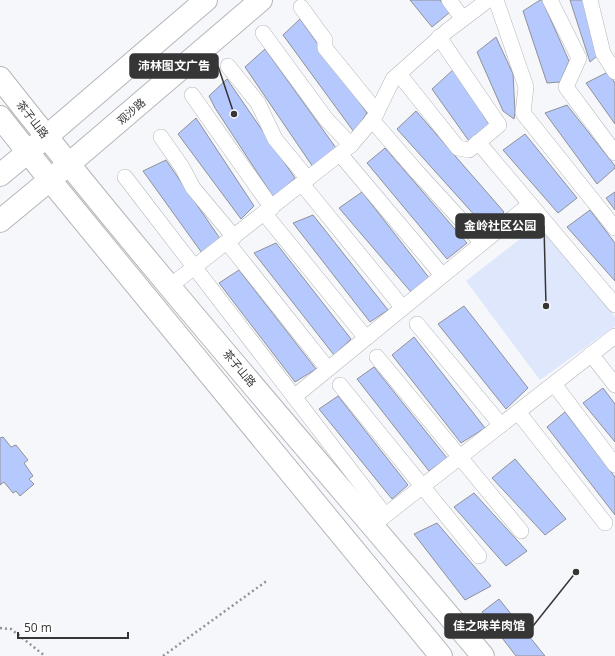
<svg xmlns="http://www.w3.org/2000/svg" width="615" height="656" viewBox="0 0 615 656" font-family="'Open Sans','Noto Sans SC',sans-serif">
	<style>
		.green { fill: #dfe7fd }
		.building { fill: #b6c9ff; stroke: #909194 }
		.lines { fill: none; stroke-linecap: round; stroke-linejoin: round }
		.street-casing { stroke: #b4b6b9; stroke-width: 16 }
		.secondary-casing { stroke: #b4b6b9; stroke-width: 24 }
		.path { stroke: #929395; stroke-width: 2.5; stroke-dasharray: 2 3; stroke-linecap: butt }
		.street { stroke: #fff; stroke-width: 15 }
		.secondary { stroke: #fff; stroke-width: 22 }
		.labels { text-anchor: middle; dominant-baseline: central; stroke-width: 4; stroke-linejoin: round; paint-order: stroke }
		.street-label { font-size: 11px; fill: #363637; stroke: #fff }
		.leader { fill: none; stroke: #363637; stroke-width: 1.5 }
		.callout-dot { fill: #363637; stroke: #fff; stroke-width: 1.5 }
		.callout { fill: #363637; stroke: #363637; stroke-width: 1.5 }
		.callout-label { font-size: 12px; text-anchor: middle; font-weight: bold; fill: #fff }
	</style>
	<rect width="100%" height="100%" fill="#f5f7fa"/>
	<polygon class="green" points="529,232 545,232 600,296 615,317 615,326 540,380 466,281"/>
	<g class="building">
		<polygon points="410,0 440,0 450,12 432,27"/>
		<polygon points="540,0 542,0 569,61 560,82 547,83 523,11"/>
		<polygon points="570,0 583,0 597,56 590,62"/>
		<polygon points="300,19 367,113 354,132 283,35"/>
		<polygon points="496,37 513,74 515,112 514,119 503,111 477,52"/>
		<polygon points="265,49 336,148 313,167 245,67"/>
		<polygon points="454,69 490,126 469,141 432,89"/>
		<polygon points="608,72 615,83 615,124 586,83"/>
		<polygon points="227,79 295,178 274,198 215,108 209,96"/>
		<polygon points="567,105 615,166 615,168 597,184 545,113"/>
		<polygon points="416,111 504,212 487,229 397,129"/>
		<polygon points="196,118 254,206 241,219 178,134"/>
		<polygon points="525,134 577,198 558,213 503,150"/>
		<polygon points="385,148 467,243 447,259 367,163"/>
		<polygon points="166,160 221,240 202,253 143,171"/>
		<polygon points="362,192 430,279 411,292 339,208"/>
		<polygon points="615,192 615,210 606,198"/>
		<polygon points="590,210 615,243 615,281 567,227"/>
		<polygon points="313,215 388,310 370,322 293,223"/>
		<polygon points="276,243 351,339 334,355 254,253"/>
		<polygon points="239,270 316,369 295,382 219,283"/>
		<polygon points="464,306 528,388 506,409 438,324"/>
		<polygon points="414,337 485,428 461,443 392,355"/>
		<polygon points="374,367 447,458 429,471 357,379"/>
		<polygon points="603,388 615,404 615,442 583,403"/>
		<polygon points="338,396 408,485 392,499 319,409"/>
		<polygon points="565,412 615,477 615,515 547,427"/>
		<polygon points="3,437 11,447 16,445 28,460 24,463 33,476 29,479 34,484 20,496 16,491 13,493 4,482 0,485 0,438"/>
		<polygon points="515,459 566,519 545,535 492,478"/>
		<polygon points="474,493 527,551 506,566 454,507"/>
		<polygon points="437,523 491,586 465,600 414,534"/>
		<polygon points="499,599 545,656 516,656 482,612"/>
	</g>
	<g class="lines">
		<defs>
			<g id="street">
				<polyline points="449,0 463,19"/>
				<polyline points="496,0 526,87 523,113 615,228"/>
				<polyline points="550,0 579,58 566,87 615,153"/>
				<polyline points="590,0 603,53 615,72"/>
				<polyline points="301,7 325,40 325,48 377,112"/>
				<polyline points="263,33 326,119 351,145"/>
				<polyline points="228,66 258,103 275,139 308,179"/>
				<polyline points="399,74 458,148 469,150 499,125 439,37"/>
				<polyline points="192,95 272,208"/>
				<polyline points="372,120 418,173 482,243"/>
				<polyline points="161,137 182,167 193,188 234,237"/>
				<polyline points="478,142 615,305"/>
				<polyline points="340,154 442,275"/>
				<polyline points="125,177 385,515"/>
				<polyline points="302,184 403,308"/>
				<polyline points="264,213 366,338"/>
				<polyline points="227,242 328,369"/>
				<polyline points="170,286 351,145 374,118 393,79 447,31 488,0"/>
				<polyline points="417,324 501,425"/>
				<polyline points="591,354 615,385"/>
				<polyline points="377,357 521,531"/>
				<polyline points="554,384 615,465"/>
				<polyline points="340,385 479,556"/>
				<polyline points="294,397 530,204"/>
				<polyline points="518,412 605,523"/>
				<polyline points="378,521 615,336"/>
			</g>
			<g id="secondary">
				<path d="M0 78C155 275 321 464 483 656"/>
				<polyline points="0,117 50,180 441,656"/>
				<polyline points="0,175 46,137 206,0"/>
				<polyline points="0,221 69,164 261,0"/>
			</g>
		</defs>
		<use href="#street" class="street-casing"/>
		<use href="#secondary" class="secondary-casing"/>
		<g class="path">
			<polyline points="0,628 11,629 45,656"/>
			<polyline points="163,656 268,580"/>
		</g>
		<use href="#street" class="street"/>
		<use href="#secondary" class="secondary"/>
	</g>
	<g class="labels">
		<g class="street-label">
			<text transform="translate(131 111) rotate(-41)">观沙路</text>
			<text transform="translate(33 119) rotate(52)">茶子山路</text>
			<text transform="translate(240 368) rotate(50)">茶子山路</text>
		</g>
	</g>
	<path class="leader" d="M234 114L218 66M546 306L544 226M576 572L533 626"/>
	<g class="callout-dot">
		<circle cx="234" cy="114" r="4"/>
		<circle cx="546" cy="306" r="4"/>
		<circle cx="576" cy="572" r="4"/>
	</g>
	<g class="callout">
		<rect x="130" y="54" width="88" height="24" rx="4"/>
		<rect x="456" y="214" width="88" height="24" rx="4"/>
		<rect x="445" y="614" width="88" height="24" rx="4"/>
	</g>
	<g class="callout-label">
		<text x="174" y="70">沛林图文广告</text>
		<text x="500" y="230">金岭社区公园</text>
		<text x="489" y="630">佳之味羊肉馆</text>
	</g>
	<path d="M18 632v6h110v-6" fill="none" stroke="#363637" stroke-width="2"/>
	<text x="24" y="632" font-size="12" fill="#363637" stroke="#ffffff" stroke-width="3" paint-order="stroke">50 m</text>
</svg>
